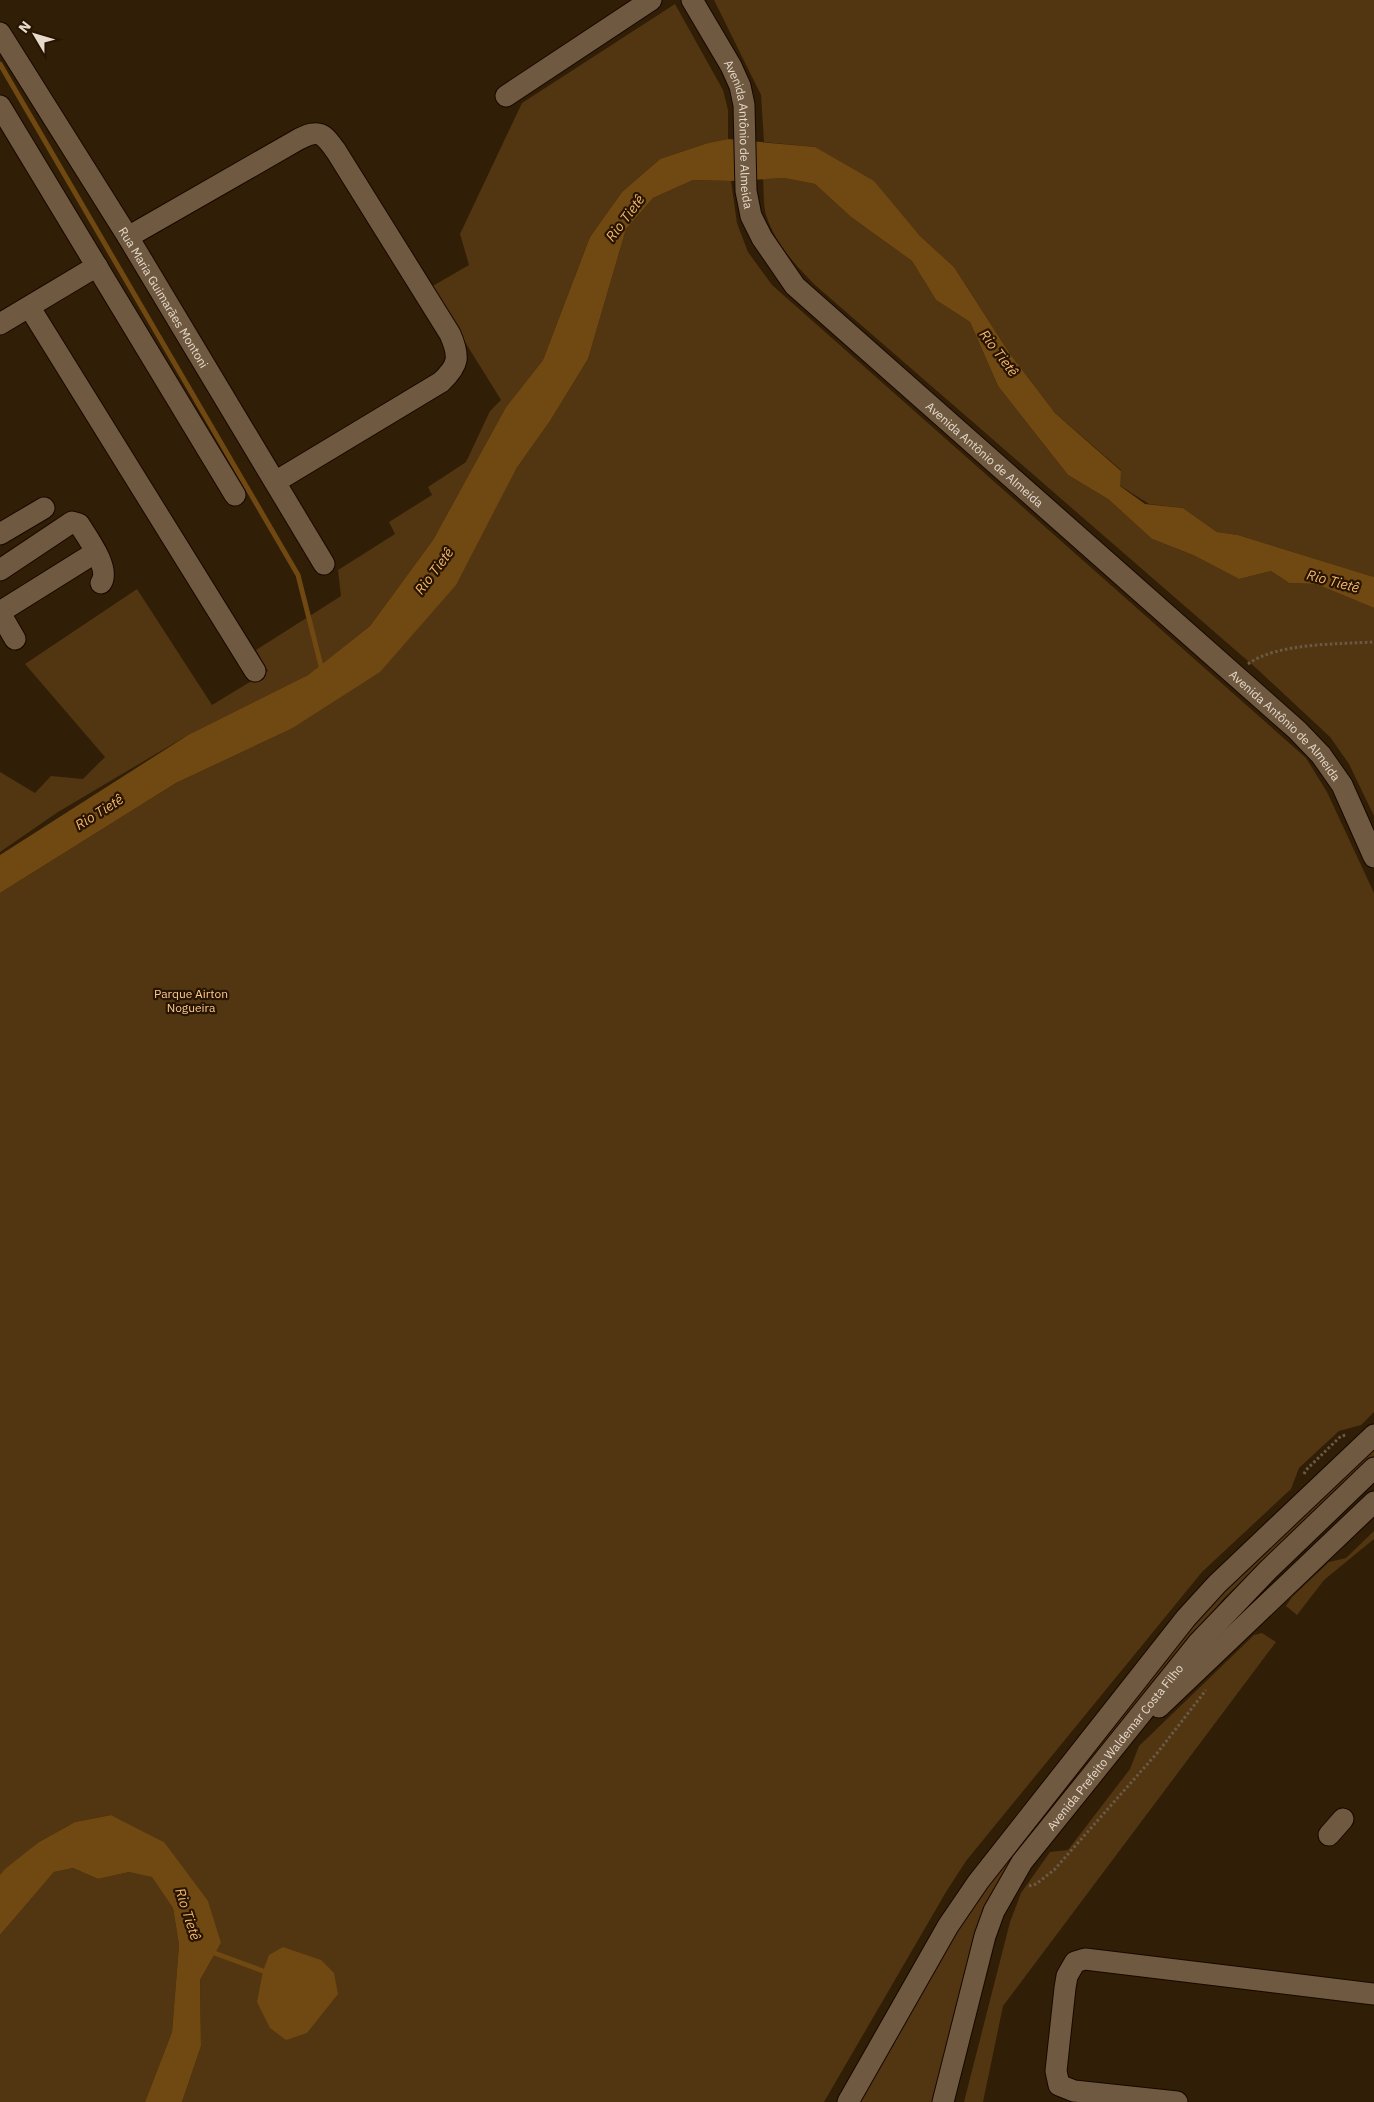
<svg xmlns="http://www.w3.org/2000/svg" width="1374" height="2102" viewBox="0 0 1374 2102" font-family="'IBM Plex Sans',sans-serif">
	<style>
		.green { fill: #523511 }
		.water { fill: #704811 }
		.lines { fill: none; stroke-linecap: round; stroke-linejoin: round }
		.stream { stroke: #704811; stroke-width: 5 }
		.minor-casing { stroke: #180700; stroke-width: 23 }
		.path { stroke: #6b5a45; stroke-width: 3; stroke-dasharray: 2.5 2.5; stroke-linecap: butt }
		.minor { stroke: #6f5940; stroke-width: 21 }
		.labels { text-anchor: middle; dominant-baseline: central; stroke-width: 4.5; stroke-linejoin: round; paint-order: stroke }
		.street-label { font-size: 12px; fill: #e7dacc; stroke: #271500 }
		.park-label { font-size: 12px; fill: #fdca91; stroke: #271500 }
		.water-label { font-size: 14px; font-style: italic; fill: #f5b66d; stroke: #271500 }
	</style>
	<rect width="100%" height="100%" fill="#311e06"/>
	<g class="green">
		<polygon points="714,0 1374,0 1374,577 1238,535 1217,532 1183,508 1149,504 1119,485 1121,470 1055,413 1010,354 954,267 919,235 815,147 764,142 761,95"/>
		<polygon points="675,4 723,90 728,110 728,139 708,143 660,159 622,192 590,237 543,360 506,407 433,540 370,626 308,675 188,735 58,812 0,852 0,772 35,793 51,776 83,779 105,757 25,664 137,589 212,705 268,671 256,650 341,596 338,570 395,534 389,522 432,495 428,487 466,462 490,411 501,400 431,287 469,265 460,234 522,103"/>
		<path d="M784 178 815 184 851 217 912 261 936 300 970 322 998 386 1068 475 1108 499 1152 539 1193 555 1239 579 1271 571 1289 583 1316 584 1374 608V816L1349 764 1330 737 1256 668 815 285C795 265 775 243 766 215 763 204 764 191 763 179Z"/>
		<polygon points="693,180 731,181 737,223 748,252 772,285 1279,734 1306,758 1327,792 1374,893 1374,1412 1361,1425 1339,1431 1299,1468 1291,1489 1202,1572 966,1861 946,1892 824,2102 182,2102 201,2046 200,1980 221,1943 164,1842 111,1815 75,1822 39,1842 0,1875 0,893 176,783 291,729 516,469 550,421 588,359 626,229 653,198"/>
		<polygon points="1374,1446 1374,1456 1224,1598 1029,1837 936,2102 857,2102 972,1903 1220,1592"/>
		<polygon points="1374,1531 1374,1539 1324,1580 1297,1615 1286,1606 1292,1597 1329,1562 1346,1558"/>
		<polygon points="1262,1633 1276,1642 1003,2006 983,2102 964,2102 1010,1922 1021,1893 1050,1852 1068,1850 1130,1769 1139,1746 1254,1635"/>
		<polygon points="73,1868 98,1879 129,1872 152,1876 173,1908 179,1945 172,2032 145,2102 0,2102 0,1935 54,1872"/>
	</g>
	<g class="water">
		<polygon points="728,139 815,147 874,181 919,235 954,267 1010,354 1055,413 1121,471 1120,486 1145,504 1183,508 1217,532 1238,535 1374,577 1374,608 1316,584 1289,583 1271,571 1239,579 1193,555 1152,539 1108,499 1068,475 998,386 970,322 936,300 912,261 851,217 815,184 784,178 731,181 693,180 653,198 626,229 588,359 550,421 516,469 456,585 380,672 291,729 176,783 0,893 0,855 188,735 308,675 370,626 433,540 506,407 543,360 590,237 622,192 660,159 708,143"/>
		<polygon points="111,1815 164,1842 208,1901 221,1943 200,1980 201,2046 182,2102 145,2102 172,2032 179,1945 173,1908 152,1877 129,1872 98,1879 73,1868 54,1872 0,1935 0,1875 5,1869 39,1842 75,1822"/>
		<polygon points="283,1947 321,1960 334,1973 338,1994 307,2033 286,2040 270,2028 257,2002 263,1971 269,1955"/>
	</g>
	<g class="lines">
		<g class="stream">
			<polyline points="0,64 298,575 322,670"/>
			<polyline points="209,1951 263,1971"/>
		</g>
		<defs>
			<g id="minor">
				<path id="s1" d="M692 0 731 66 740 86 744 105 746 191 751 216 762 238 795 286 1297 730 1321 755 1342 785 1374 857"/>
				<path id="s2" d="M0 33 128 237 324 564"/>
				<polyline points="506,96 651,0"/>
				<polyline points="0,106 235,495"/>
				<path d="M128 237 299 139C320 129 323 133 336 151L450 334C460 357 459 365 441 382L275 482"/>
				<polyline points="30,308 255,671"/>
				<polyline points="0,324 97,266"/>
				<polyline points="0,534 44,508"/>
				<path d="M0 570 72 522 79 524C87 537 111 569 101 583"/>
				<polyline points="0,612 96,552"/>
				<polyline points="0,613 15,639"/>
				<polyline points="1159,1707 1374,1502"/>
				<polyline points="1329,1835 1343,1819"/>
				<polyline points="848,2102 948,1926 978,1882 1186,1618 1217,1584 1374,1435"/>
				<path id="s3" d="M943 2102 985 1936 994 1911 1022 1862 1198 1643 1267 1571 1374 1468"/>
				<polyline points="1177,2102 1074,2091 1059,2085 1056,2071 1065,1988 1067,1976 1075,1962 1085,1959 1374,1994"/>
			</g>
		</defs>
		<use href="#minor" class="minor-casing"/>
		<g class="path">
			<path d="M1248 664C1276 643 1339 644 1374 642"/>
			<polyline points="1304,1474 1306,1470 1341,1436 1346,1435"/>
			<polyline points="1029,1886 1036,1884 1054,1870 1158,1752 1206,1690"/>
		</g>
		<use href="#minor" class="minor"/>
	</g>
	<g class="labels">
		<g class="street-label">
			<text stroke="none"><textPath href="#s1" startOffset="146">Avenida Antônio de Almeida</textPath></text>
			<text stroke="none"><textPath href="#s2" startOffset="311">Rua Maria Guimarães Montoni</textPath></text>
			<text stroke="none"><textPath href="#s1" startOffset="566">Avenida Antônio de Almeida</textPath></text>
			<text stroke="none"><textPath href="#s1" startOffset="971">Avenida Antônio de Almeida</textPath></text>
			<text stroke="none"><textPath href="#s3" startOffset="402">Avenida Prefeito Waldemar Costa Filho</textPath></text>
		</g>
		<g class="park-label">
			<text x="191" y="993">Parque Airton<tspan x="191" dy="14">Nogueira</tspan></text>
		</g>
		<g class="water-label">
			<text transform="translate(625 218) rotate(-53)">Rio Tietê</text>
			<text transform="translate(999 353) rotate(53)">Rio Tietê</text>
			<text transform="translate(434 571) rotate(-53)">Rio Tietê</text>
			<text transform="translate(1333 581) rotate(15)">Rio Tietê</text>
			<text transform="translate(99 812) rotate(-32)">Rio Tietê</text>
			<text transform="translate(188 1914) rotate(72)">Rio Tietê</text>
		</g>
	</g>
	<g transform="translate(35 35) rotate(308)" stroke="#271500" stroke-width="4" paint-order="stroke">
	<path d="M0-4L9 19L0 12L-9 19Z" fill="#e7dacc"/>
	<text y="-8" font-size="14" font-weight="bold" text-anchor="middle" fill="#e7dacc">N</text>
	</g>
</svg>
